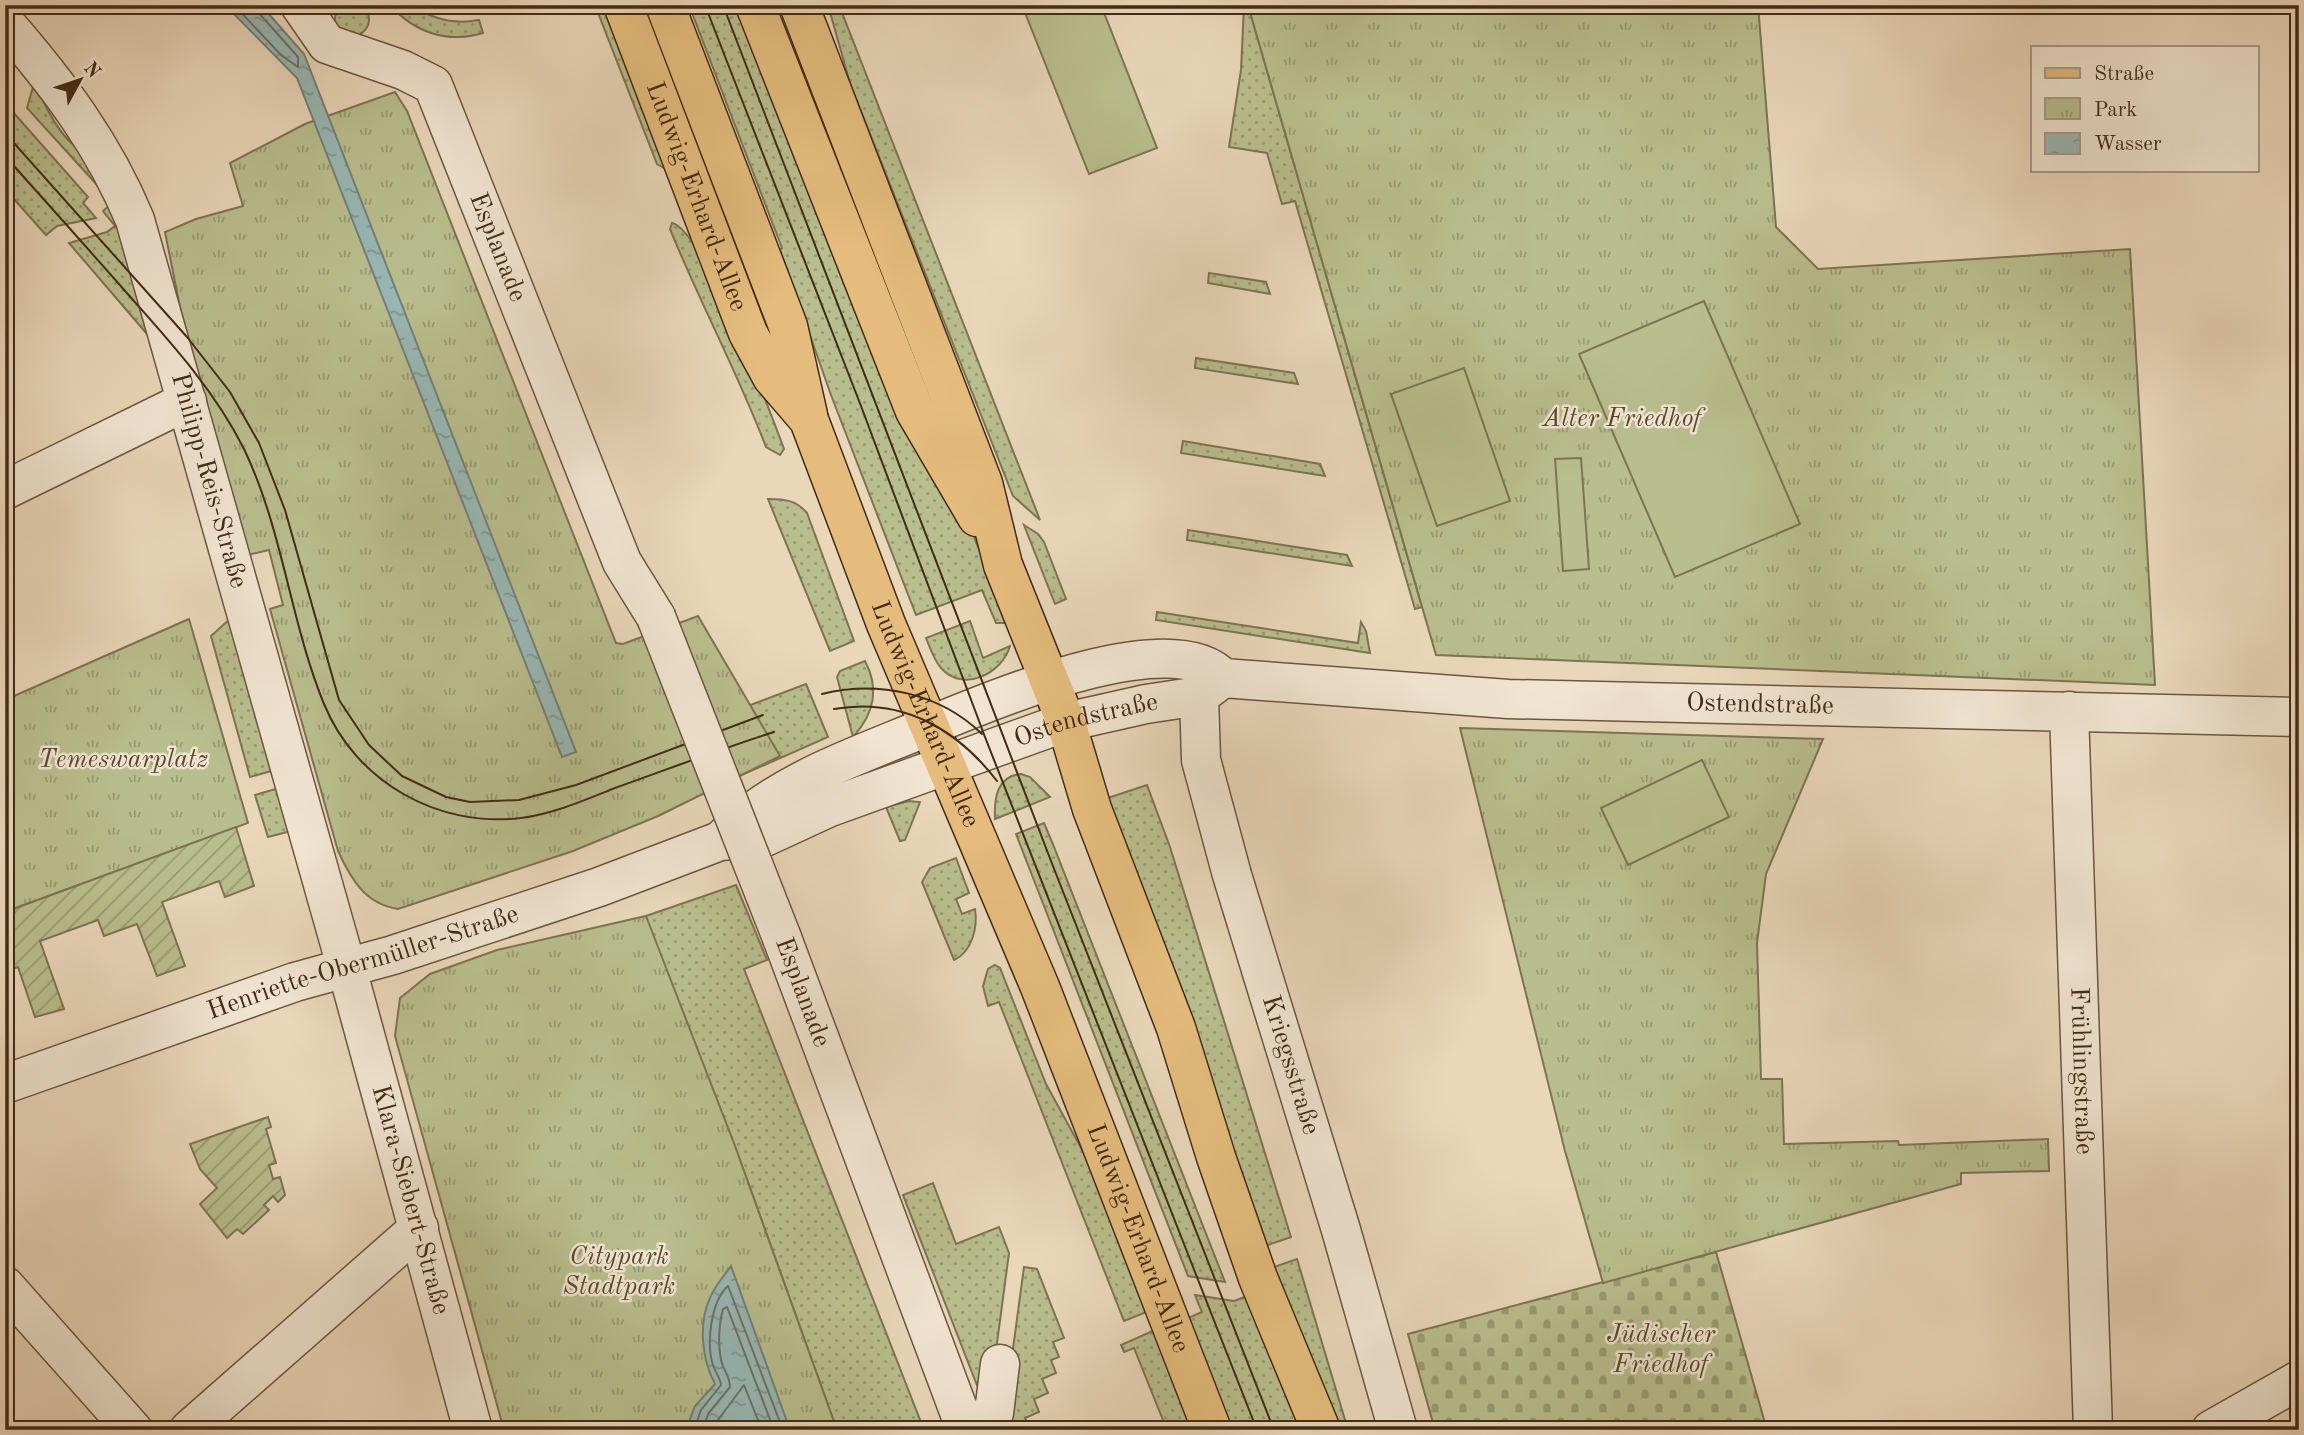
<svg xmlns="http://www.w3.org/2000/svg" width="2304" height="1435" viewBox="0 0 2304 1435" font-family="'Old Standard TT',serif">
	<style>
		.grass { fill: url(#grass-dots); stroke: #7e7452; stroke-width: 2 }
		.cemetery { fill: url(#cemetery-stones); stroke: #7e7452; stroke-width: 2 }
		.park { fill: url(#park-tufts); stroke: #7e7452; stroke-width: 2 }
		.garden { fill: url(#garden-furrows); stroke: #7e7452; stroke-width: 2 }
		.pitch { fill: #b9be8e; stroke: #7e7452; stroke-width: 2 }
		.water { fill: url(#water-ripples); stroke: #768076; stroke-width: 2 }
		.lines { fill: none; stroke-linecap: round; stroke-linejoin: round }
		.shore { stroke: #6d7266; stroke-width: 2 }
		.minor-casing { stroke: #6c5640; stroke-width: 41 }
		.major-casing { stroke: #422b17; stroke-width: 41 }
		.minor { stroke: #f1e5d2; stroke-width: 38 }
		.major { stroke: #e5bc7d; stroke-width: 38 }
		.tram { stroke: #422b17; stroke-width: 2 }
		.minor-bridge-casing { stroke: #6c5640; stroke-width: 41; stroke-linecap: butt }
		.minor-bridge { stroke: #f1e5d2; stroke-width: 38 }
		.labels { text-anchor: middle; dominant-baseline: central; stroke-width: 5; stroke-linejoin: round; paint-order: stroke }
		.street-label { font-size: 26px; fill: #422b17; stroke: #f1e5d2 }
		.park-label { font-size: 26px; font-style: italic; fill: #5a482f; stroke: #f1e5d2 }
	</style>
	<defs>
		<pattern id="grass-dots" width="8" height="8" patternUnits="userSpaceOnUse" patternTransform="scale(1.75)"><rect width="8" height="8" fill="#b9be8e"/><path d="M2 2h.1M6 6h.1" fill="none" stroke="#989b73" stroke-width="1.8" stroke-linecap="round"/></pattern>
		<pattern id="cemetery-stones" width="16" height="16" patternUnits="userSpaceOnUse" patternTransform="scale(1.75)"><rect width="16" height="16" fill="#b9be8e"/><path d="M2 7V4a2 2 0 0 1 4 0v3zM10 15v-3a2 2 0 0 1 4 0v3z" fill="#989b73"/></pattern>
		<pattern id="park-tufts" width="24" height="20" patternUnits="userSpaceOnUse" patternTransform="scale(1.75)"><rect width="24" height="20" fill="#b9be8e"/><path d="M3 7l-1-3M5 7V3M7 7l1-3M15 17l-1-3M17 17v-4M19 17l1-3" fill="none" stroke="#989b73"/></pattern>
		<pattern id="garden-furrows" width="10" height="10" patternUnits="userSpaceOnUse" patternTransform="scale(1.75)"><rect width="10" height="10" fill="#b9be8e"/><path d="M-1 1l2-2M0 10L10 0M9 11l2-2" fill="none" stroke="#989b73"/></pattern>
		<pattern id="water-ripples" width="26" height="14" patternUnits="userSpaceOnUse" patternTransform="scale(1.75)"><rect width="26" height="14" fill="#98b8b5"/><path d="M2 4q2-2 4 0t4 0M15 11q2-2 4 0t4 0" fill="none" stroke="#7e9692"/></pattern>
	</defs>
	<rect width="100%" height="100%" fill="#ead7ba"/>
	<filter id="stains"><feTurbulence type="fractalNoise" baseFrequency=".00286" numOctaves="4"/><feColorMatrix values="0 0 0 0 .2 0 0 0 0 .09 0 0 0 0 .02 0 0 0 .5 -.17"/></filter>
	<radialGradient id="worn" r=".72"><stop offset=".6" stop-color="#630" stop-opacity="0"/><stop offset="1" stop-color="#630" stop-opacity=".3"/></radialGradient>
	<g class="grass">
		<circle cx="352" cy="19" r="17"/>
		<path d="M390 5C427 5 433 28 479 20L483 33C447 44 414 32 390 5Z"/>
		<polygon points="595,5 610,5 666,169 657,164"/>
		<polygon points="689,5 738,5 972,532 1009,623 996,623 982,590 916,615 831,395 780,250 782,248"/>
		<polygon points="828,5 839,5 1040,520 1013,496 850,83"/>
		<polygon points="1244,5 1248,5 1422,607 1415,609 1295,201 1282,204 1267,153 1229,147 1241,70"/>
		<path d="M35 80C42 102 62 144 85 151L103 184 98 186 27 108Z"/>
		<polygon points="5,103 88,197 83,203 96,218 57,226 46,235 5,189"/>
		<polygon points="111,204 153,341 69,243 107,232 115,226 103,211"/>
		<path d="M672 223C704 230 770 412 784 449L780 455 766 447C738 373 700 303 670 229Z"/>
		<polygon points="1209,273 1266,282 1270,294 1208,283"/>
		<polygon points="1196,358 1294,373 1298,384 1195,368"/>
		<polygon points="1183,441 1320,464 1325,476 1181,453"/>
		<path d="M768 499C784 499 796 500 807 513L854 641 830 651Z"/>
		<polygon points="1024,525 1038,534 1044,542 1066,599 1055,604"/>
		<polygon points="1188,530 1347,555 1352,566 1187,540"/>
		<polygon points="1157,612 1358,643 1361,622 1366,631 1370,653 1156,620"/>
		<polygon points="232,617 275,770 250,777 211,636"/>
		<path d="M970 621 983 658 1010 646C1002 674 963 693 941 668 934 660 930 648 926 638Z"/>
		<path d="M865 661C880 689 874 714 853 737L837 677 840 671Z"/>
		<polygon points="806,684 828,737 710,789 658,816 566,775"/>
		<path d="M1021 774 1030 777 1050 797 995 819C994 798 997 776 1021 774Z"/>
		<polygon points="1147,785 1170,847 1291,1237 1265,1246 1105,799"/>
		<polygon points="279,788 291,831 268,837 255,795"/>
		<polygon points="909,801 920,802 905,840 900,841 886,807"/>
		<polygon points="1044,823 1052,842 1225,1282 1188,1276 1016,834"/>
		<path d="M956 858 969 893 956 899 962 914 975 909C978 927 972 952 954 960L922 882 930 868Z"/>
		<polygon points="736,885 767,960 744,969 924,1430 837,1430 735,1146 647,921 646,916"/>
		<polygon points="995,965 1000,968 1046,1084 1086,1157 1149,1311 1124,1321 999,1002 988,1006 983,986 988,969"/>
		<polygon points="933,1183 956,1244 999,1227 1009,1253 991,1388 980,1393 903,1195"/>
		<polygon points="1297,1259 1348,1430 1337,1430 1274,1267"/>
		<polygon points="1024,1267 1037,1269 1064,1338 1053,1342 1059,1357 1051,1360 1056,1373 1042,1379 1048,1393 1034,1399 1039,1412 1025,1418 1030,1430 1002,1430"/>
		<polygon points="1195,1295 1234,1301 1247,1296 1303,1430 1228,1430 1186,1319 1202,1312"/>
		<polygon points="1157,1329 1195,1430 1167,1430 1134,1348 1124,1352 1121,1345"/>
	</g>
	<polygon class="cemetery" points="1716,1252 1767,1430 1435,1430 1408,1334"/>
	<g class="park">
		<polygon points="1248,5 1758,5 1776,227 1818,269 2130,249 2155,685 1436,655"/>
		<path d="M395 92 407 111 616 643 623 644 698 616 780 756 658 816 573 851 398 909C365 904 351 879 338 851L270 609 283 605 269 550 247 555 181 312 165 232 196 219 243 206 230 163 305 124Z"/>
		<polygon points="189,619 248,823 5,912 5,700"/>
		<polygon points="1460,728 1823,739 1766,874 1757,943 1761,1079 1782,1079 1784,1144 1898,1141 1899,1145 2048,1139 2049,1171 1961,1173 1961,1184 1603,1283 1565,1151"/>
		<polygon points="646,916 735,1146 837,1430 504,1430 395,1036 400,998 430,974 497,950"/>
	</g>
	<g class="garden">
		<polygon points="236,827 254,886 225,897 219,881 162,902 185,966 157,976 137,924 104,936 98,920 40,941 64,1009 35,1017 18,967 5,971 5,912"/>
		<polygon points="268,1117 271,1127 266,1129 276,1163 269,1165 273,1179 280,1177 285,1195 278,1202 273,1196 264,1205 269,1210 243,1234 237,1229 227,1238 200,1204 217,1188 200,1169 190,1144"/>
	</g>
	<g class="pitch">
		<polygon points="1022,5 1101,5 1157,148 1089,174"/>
		<polygon points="1704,301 1800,524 1675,577 1579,354"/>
		<polygon points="1464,368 1510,501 1437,526 1391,394"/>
		<polygon points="1581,458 1589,569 1563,571 1555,459"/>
		<polygon points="1702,760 1729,817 1628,865 1601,808"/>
	</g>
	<g class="water">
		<polygon points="225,5 261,5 304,54 576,752 562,757 297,78"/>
		<path d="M731 1266 790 1430H686L695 1406 715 1384C702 1360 698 1324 710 1298 714 1287 724 1276 731 1266Z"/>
	</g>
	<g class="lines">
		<g class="shore">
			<polyline points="234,5 281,55 298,67 298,57 258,12 256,5"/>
			<path d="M694 1430 701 1410 721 1385C720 1377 715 1372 713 1365 706 1343 711 1301 728 1286L783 1430"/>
			<path d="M703 1430 708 1414 730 1387C730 1376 723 1370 721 1360 718 1344 719 1325 723 1309L727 1307 774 1430"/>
			<polyline points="714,1430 718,1420 744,1385 762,1430"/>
		</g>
		<defs>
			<g id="minor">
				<path id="s1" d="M300 5 327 44 403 70 433 85 622 562 656 617"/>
				<path id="s2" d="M5 23C58 84 104 145 135 220L347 969 473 1430"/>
				<polyline points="5,490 187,401"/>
				<path id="s3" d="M1199 696 1201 760 1232 875 1341 1230 1398 1430"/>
				<path id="s4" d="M2069 711 2093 1430"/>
				<path id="s5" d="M720 841C732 830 743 819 756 809 807 772 872 750 929 726 989 702 1172 622 1223 678L1508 699 2299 717"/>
				<path id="s6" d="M782 938 966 1430"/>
				<path id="s7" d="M5 1084 295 982 393 955 599 887 720 841 765 837 830 807 1066 722 1146 704 1199 696 1223 678"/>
				<polyline points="5,1286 133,1430"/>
				<polyline points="965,1426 994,1413 1000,1364"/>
				<polyline points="189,1430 419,1228"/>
				<polyline points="2211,1430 2299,1380"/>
			</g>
			<g id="major">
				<path id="s8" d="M623 5 748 333 772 377 809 420 886 624 1040 987 1212 1430"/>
				<polyline points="665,5 788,326 808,415"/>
				<polyline points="755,5 915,411 977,517"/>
				<polyline points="799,5 983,483 1003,565 1066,722 1092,809 1176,1028 1216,1157 1258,1278 1321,1430"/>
			</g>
		</defs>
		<use href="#minor" class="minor-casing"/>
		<use href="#major" class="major-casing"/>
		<use href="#minor" class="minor"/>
		<use href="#major" class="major"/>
		<g class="tram">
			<polyline points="705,5 861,406 985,737 1257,1430"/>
			<polyline points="723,5 1051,861 1274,1430"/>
			<polyline points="5,133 187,337 230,392 259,443 285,510 339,700 369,745 402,776 446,797 470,802 519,800 576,785 763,715"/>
			<path d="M5 156C48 204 91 252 133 300 174 346 216 393 244 449 283 530 290 621 324 704 356 782 438 828 521 818 553 814 585 800 615 788 668 769 721 749 774 732"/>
			<path d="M822 694C878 680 940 693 982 734"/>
			<path d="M834 709C902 697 957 729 997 781"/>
		</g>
		<defs>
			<polyline id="minor-bridge" points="656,617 782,938"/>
		</defs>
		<use href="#minor-bridge" class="minor-bridge-casing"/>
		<use href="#minor-bridge" class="minor-bridge"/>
	</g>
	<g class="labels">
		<g class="street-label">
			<text stroke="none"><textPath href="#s8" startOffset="205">Ludwig-Erhard-Allee</textPath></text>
			<text stroke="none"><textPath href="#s1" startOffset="336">Esplanade</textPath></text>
			<text stroke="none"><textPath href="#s2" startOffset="508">Philipp-Reis-Straße</textPath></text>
			<text stroke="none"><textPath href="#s5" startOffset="1088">Ostendstraße</textPath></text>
			<text stroke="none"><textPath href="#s8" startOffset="774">Ludwig-Erhard-Allee</textPath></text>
			<text stroke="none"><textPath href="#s7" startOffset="1143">Ostendstraße</textPath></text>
			<text stroke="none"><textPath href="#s7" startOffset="378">Henriette-Obermüller-Straße</textPath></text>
			<text stroke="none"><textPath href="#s6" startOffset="58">Esplanade</textPath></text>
			<text stroke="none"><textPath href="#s3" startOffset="382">Kriegsstraße</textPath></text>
			<text stroke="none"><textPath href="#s4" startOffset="360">Frühlingstraße</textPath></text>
			<text stroke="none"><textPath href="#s2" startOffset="1255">Klara-Siebert-Straße</textPath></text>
			<text stroke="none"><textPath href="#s8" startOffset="1340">Ludwig-Erhard-Allee</textPath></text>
		</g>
		<g class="park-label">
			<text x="1622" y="419">Alter Friedhof</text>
			<text x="123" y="760">Temeswarplatz</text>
			<text x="619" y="1257">Citypark<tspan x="619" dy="30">Stadtpark</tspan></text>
			<text x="1661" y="1335">Jüdischer<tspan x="1661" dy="30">Friedhof</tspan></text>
		</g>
	</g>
	<rect width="2304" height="1435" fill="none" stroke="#ead7ba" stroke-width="28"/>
	<rect x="7" y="7" width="2290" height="1421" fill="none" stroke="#422b17" stroke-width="3.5"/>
	<rect x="14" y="14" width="2276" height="1407" fill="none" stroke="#422b17" stroke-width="2"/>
	<rect x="2031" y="46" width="228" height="126" fill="#f1e5d2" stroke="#ab9b87" stroke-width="2"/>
	<rect x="2045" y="68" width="35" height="10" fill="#e5bc7d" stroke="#ab9b87" stroke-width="2"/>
	<text x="2094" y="80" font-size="21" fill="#422b17">Straße</text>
	<rect x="2045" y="98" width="35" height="21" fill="url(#park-tufts)" stroke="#ab9b87" stroke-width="2"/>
	<text x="2094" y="116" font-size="21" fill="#422b17">Park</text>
	<rect x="2045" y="133" width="35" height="21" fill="url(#water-ripples)" stroke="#ab9b87" stroke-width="2"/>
	<text x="2094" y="150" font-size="21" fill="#422b17">Wasser</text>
	<g transform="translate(80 80) rotate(50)" stroke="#f1e5d2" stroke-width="5" paint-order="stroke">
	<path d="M0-5L12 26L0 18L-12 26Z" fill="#422b17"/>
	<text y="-10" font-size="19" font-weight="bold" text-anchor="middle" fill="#422b17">N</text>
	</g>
	<rect width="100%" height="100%" filter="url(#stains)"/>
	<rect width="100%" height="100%" fill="url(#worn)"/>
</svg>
